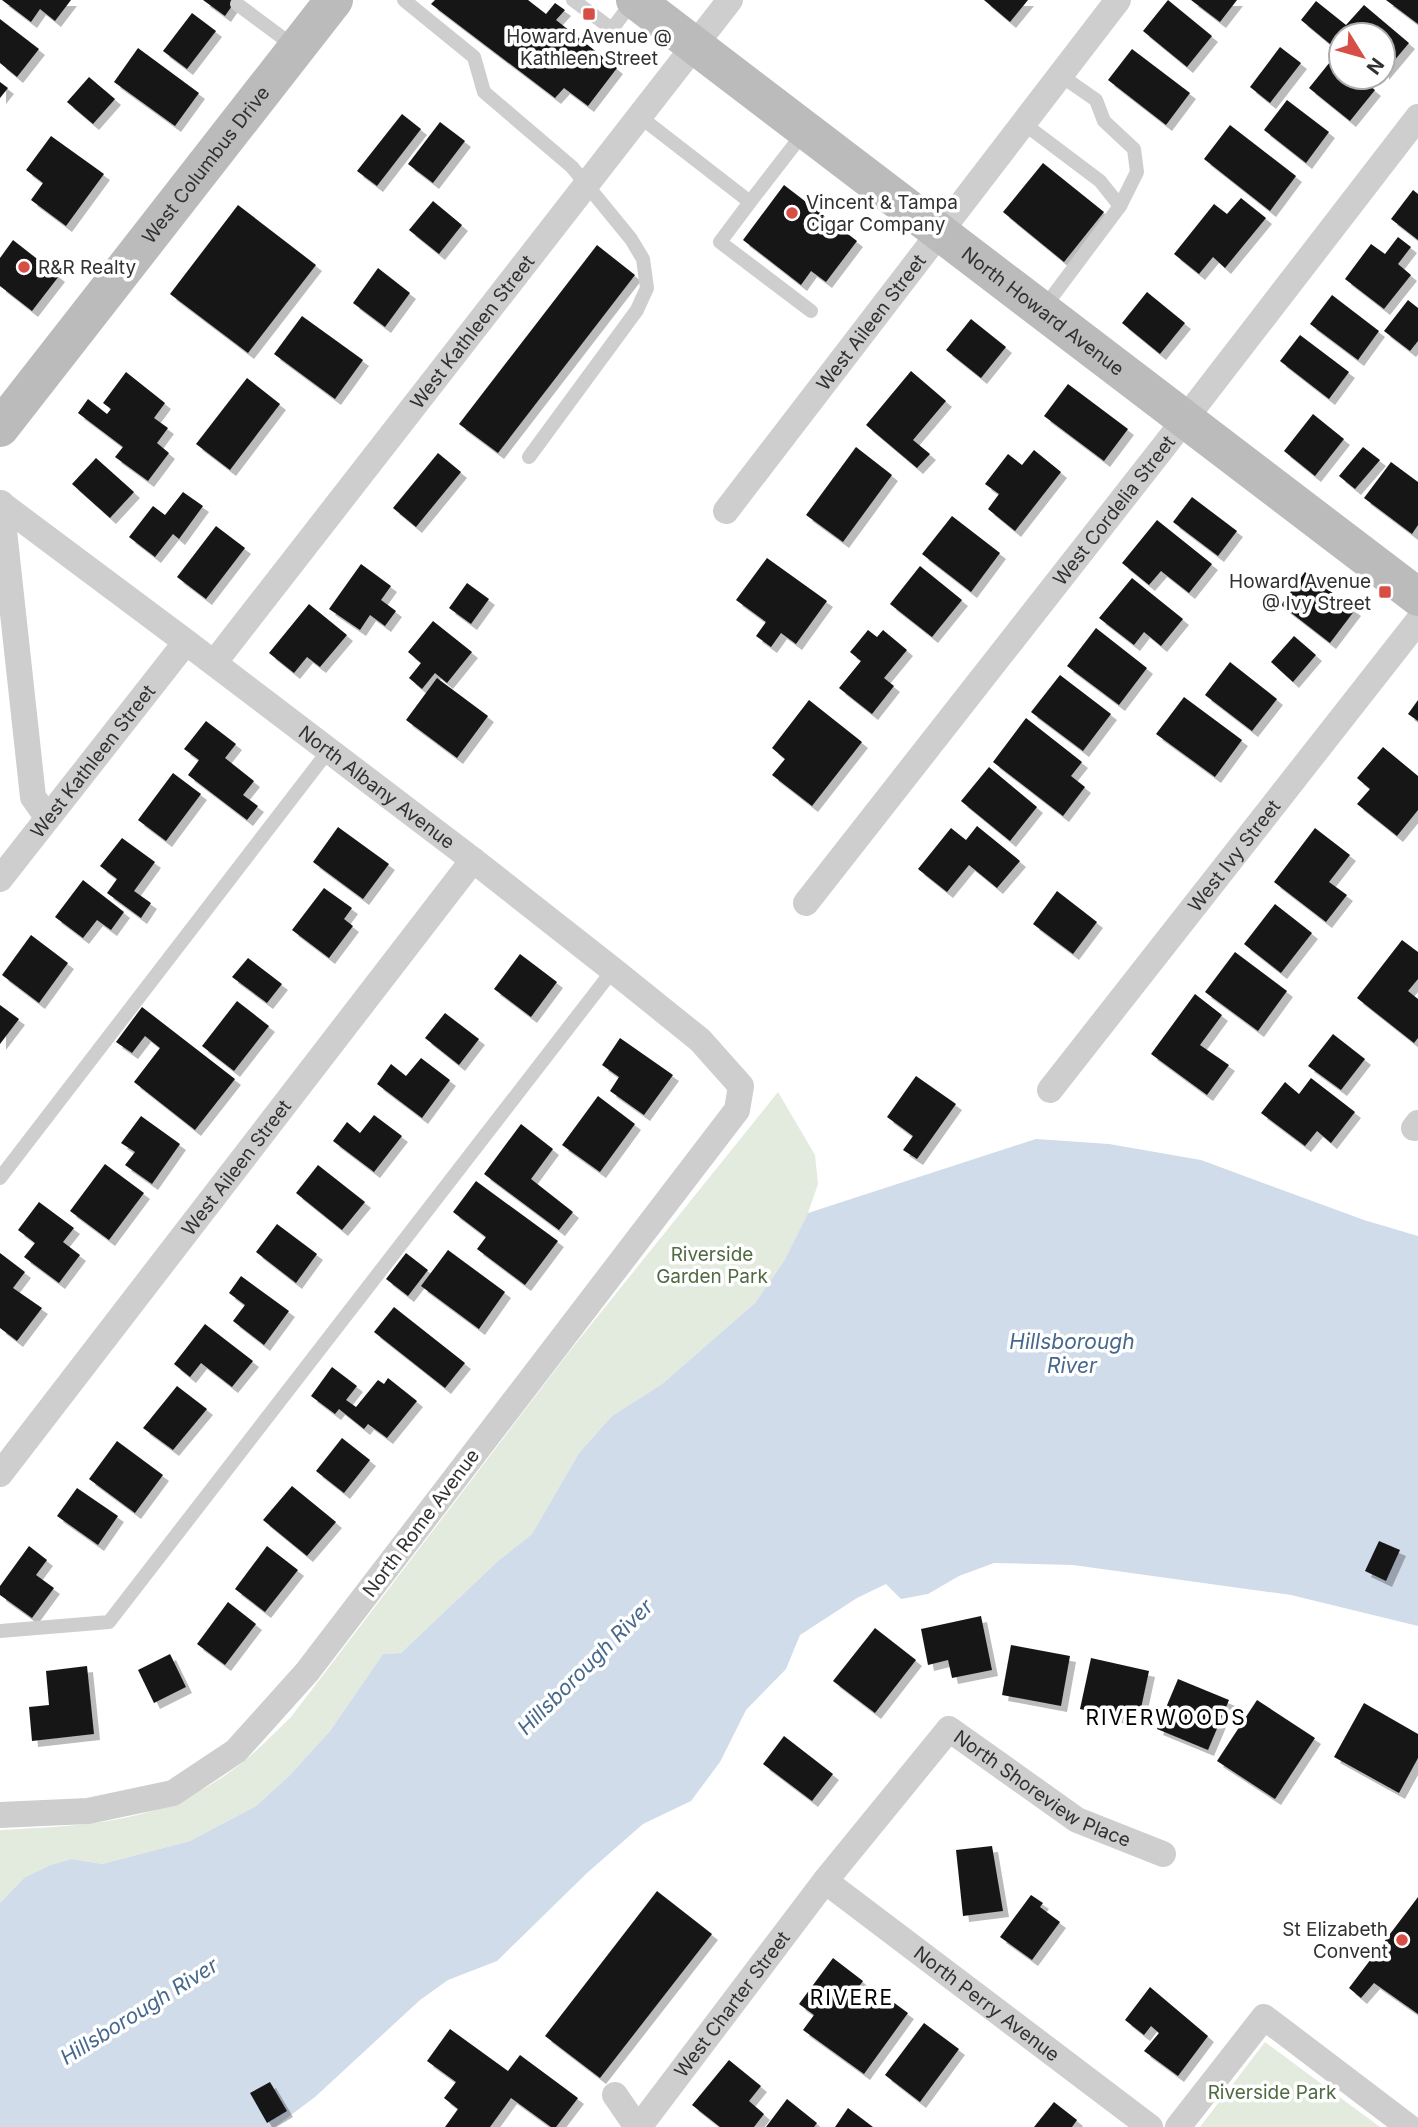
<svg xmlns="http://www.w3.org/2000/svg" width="1418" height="2127" viewBox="0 0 1418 2127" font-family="Inter,sans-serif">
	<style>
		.green { fill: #e3eade }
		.water { fill: #d0dcea }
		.building { fill: #181818; filter: url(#shadow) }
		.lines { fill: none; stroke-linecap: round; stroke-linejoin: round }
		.lane { stroke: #cecece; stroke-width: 14 }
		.street { stroke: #cecece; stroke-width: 26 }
		.secondary { stroke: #bbb; stroke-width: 38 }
		.poi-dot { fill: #d64e46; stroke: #fff; stroke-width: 2.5 }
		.labels { text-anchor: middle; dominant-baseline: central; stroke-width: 7; stroke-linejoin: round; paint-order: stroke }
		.poi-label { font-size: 19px; fill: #313131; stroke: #fff; text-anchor: start }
		.street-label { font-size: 19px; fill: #313131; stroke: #fff }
		.park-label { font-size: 19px; fill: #506a42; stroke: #fff }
		.water-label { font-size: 21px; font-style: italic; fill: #46688d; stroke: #fff }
		.neighbourhood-label { font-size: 21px; letter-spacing: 2px; fill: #000; stroke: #fff }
	</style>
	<defs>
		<filter id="shadow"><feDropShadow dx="6" dy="6" stdDeviation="0" flood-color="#0004"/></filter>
	</defs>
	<rect width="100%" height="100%" fill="#fff"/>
	<g class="green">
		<path d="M778 1092 815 1155 818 1184 808 1213 784 1261 755 1303 662 1384 612 1416 579 1453 532 1534 498 1561 401 1653 383 1654 330 1731 289 1776 256 1806 190 1841 102 1864 72 1859 24 1878 0 1903V1830C85 1825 154 1825 227 1774 251 1758 271 1736 291 1717L569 1352Z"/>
		<polygon points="1265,2042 1380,2127 1200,2127"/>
	</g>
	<polygon class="water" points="1036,1139 1109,1144 1201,1160 1364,1220 1418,1236 1418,1626 1291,1595 1073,1565 994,1563 959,1576 928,1594 901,1599 886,1584 857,1598 800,1635 786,1669 746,1710 720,1762 691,1801 643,1824 587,1873 497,1961 448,1980 420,2000 315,2097 275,2127 0,2127 0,1903 24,1878 51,1865 72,1859 102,1864 190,1841 256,1806 289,1776 330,1731 383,1654 401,1653 498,1561 532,1534 579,1453 612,1416 662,1384 755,1303 784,1261 808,1213"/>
	<g class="building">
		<polygon points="2,0 71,0 55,21 40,9 31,22"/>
		<polygon points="203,0 236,0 225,16"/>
		<polygon points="435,0 528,0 546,14 555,3 565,10 556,20 617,68 588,106 564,88 555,98 431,4"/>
		<polygon points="984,0 1028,0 1010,22"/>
		<polygon points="1168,0 1212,36 1187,67 1143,31"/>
		<polygon points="1191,0 1237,0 1220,22"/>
		<polygon points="1386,0 1418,0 1418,24"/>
		<polygon points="1316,1 1346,25 1364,5 1409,43 1383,74 1383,35 1338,34 1330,44 1301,20"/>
		<polygon points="192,13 216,31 187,69 163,51"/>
		<polygon points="0,19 39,49 17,77 0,63"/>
		<polygon points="1280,47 1301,63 1270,103 1250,87"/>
		<polygon points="138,48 199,93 175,126 114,82"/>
		<polygon points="1132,49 1190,93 1166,125 1108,80"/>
		<polygon points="1334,57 1341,62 1341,77 1359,77 1375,90 1350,121 1309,88"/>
		<polygon points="89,77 115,99 93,124 67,102"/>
		<polygon points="0,82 8,88 0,98"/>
		<polygon points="1287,100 1329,132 1306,163 1264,130"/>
		<polygon points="402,114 421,129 377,186 357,171"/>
		<polygon points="440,122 465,141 433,183 408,164"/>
		<polygon points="1230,125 1296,176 1270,211 1204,159"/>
		<polygon points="51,136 104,174 66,226 31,200 43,183 26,170"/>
		<polygon points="1043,163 1104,212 1064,262 1003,212"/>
		<polygon points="784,185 857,241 826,282 811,271 801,285 743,240"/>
		<polygon points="1413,190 1418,194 1418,240 1391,219"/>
		<polygon points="1241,198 1266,218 1225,268 1213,257 1199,274 1174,254 1214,204 1227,214"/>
		<polygon points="433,201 462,225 439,254 409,230"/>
		<polygon points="238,205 316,265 248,353 170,294"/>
		<polygon points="1398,237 1411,247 1398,264 1411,275 1384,309 1345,279 1371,244 1385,254"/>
		<polygon points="13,240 59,276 32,311 0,286 0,258"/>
		<polygon points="597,245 635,275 498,453 459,424"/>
		<polygon points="378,268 410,293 385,327 353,303"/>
		<polygon points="1147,292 1185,323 1160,354 1122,323"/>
		<polygon points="1332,295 1379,331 1358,360 1310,324"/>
		<polygon points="1408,300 1418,308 1418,341 1410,351 1384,331"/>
		<polygon points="302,316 363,360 335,399 274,354"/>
		<polygon points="971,319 1006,347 981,378 946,350"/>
		<polygon points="1300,335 1349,372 1329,399 1280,361"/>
		<polygon points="911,371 946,401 913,440 930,454 917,468 866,425"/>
		<polygon points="126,372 165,403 154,418 168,428 157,443 169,453 148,481 115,457 123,447 78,413 88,399 107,414 111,409 103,403"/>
		<polygon points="247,378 280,404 230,470 196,444"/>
		<polygon points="1068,384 1128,429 1104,461 1044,416"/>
		<polygon points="1313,414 1344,439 1315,476 1284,451"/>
		<polygon points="856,447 892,475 843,542 806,515"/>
		<polygon points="1363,447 1380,460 1355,489 1339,476"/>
		<polygon points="1034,450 1061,472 1015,531 988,509 999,494 985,484 1008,454 1022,465"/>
		<polygon points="438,453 461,472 416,527 393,508"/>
		<polygon points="96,458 134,492 110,518 72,484"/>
		<polygon points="1391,462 1418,482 1418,525 1412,534 1364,498"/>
		<polygon points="183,492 203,506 179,539 173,534 155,557 129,537 153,506 165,515"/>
		<polygon points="1192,497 1237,531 1218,556 1173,522"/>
		<polygon points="952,516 1000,553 971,592 922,554"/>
		<polygon points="1157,520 1212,564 1189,593 1161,571 1149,585 1122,563"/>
		<polygon points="216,526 245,548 206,599 177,577"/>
		<polygon points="767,558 827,601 796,644 781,633 771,647 756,636 766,622 736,600"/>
		<polygon points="361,564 391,586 381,600 396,611 385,626 370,615 360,630 329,609"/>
		<polygon points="920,566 962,600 932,637 890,604"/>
		<polygon points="1305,572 1355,610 1330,643 1281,605"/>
		<polygon points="1132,578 1183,619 1161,646 1144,632 1134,645 1099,618"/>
		<polygon points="467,583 489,599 471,624 449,608"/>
		<polygon points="309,604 347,635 320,667 307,657 294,673 269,653"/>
		<polygon points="433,621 472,652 447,683 435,673 422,689 409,678 421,663 408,652"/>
		<polygon points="1096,628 1147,668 1119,705 1067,666"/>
		<polygon points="868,630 877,637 883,630 907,650 884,678 894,686 872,714 839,688 861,661 850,652"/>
		<polygon points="1294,636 1316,655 1293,682 1271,662"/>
		<polygon points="1230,662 1277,699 1252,731 1205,695"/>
		<polygon points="1060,675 1111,714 1083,751 1031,712"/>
		<polygon points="437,678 488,716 457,758 406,720"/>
		<polygon points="1184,697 1242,740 1215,777 1156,734"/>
		<polygon points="809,700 862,742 812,806 772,775 785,759 772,748"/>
		<polygon points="1418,700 1418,721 1408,714"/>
		<polygon points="1026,718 1082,762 1071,776 1085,787 1063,816 993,762"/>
		<polygon points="206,721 236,744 225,758 254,781 243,795 258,806 247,820 188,775 199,760 184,749"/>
		<polygon points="1383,747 1418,776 1418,810 1397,836 1357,804 1370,789 1357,778"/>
		<polygon points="989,767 1037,807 1010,841 961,801"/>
		<polygon points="173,773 201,794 166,841 138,820"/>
		<polygon points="977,826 1020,861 997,888 969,865 947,892 918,869 951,828 966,840"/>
		<polygon points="338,827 389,864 363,899 313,862"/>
		<polygon points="1315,828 1350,855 1329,882 1347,895 1326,922 1274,882"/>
		<polygon points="122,838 155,862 134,891 151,903 141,918 107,893 117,879 100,866"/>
		<polygon points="83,880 124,912 111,930 97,920 83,938 55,917"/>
		<polygon points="324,888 352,908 344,919 353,926 329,958 292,930"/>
		<polygon points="1057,891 1097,922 1073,954 1033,924"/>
		<polygon points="1275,904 1312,933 1281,973 1244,944"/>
		<polygon points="31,935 68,963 39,1003 2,975"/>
		<polygon points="1402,940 1418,952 1418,979 1408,991 1418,999 1418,1038 1414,1043 1357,998"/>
		<polygon points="1235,952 1287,991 1258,1031 1205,992"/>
		<polygon points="520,954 557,982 531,1017 494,989"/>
		<polygon points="248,958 282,984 267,1003 232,977"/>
		<polygon points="1195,994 1222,1015 1200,1045 1229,1065 1207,1095 1151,1054"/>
		<polygon points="237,1001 269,1026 234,1071 202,1046"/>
		<polygon points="0,1005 19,1019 0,1044"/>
		<polygon points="142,1007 235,1079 195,1130 134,1082 160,1048 145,1036 132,1053 116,1042"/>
		<polygon points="445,1013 479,1039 459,1065 425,1038"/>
		<polygon points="1333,1034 1365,1059 1341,1090 1308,1066"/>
		<polygon points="620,1038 673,1075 644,1115 610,1091 619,1077 602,1065"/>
		<polygon points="421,1058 450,1080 422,1118 377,1084 391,1064 406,1076"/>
		<polygon points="916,1076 956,1104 917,1159 903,1150 913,1136 887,1117"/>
		<polygon points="1311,1078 1355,1112 1331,1143 1317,1131 1305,1146 1261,1113 1285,1082 1299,1094"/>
		<polygon points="598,1096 635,1124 600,1172 562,1145"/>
		<polygon points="374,1115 402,1136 374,1172 333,1141 347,1122 360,1133"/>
		<polygon points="141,1116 180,1144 152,1184 125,1165 135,1152 121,1143"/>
		<polygon points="521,1124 553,1149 531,1179 573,1212 559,1230 484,1174"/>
		<polygon points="105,1164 144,1193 109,1240 70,1211"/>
		<polygon points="318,1165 365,1202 342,1230 296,1193"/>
		<polygon points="476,1181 558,1241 525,1285 477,1249 486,1237 453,1212"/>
		<polygon points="39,1202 74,1228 63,1242 80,1255 59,1283 24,1257 35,1243 18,1230"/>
		<polygon points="277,1224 317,1254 296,1283 256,1252"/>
		<polygon points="448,1250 505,1292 479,1329 421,1286"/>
		<polygon points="0,1253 25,1272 13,1288 42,1308 17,1341 0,1328"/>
		<polygon points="406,1253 428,1270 408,1296 386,1279"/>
		<polygon points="241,1276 289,1311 264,1345 233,1321 245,1305 229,1293"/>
		<polygon points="394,1307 465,1363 445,1388 374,1332"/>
		<polygon points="205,1324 253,1361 232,1387 201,1363 190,1377 174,1364"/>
		<polygon points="332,1367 357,1386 346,1400 356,1407 378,1380 384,1384 388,1378 417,1401 387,1438 368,1424 364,1429 339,1409 335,1414 311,1396"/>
		<polygon points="177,1386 207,1409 173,1450 143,1428"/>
		<polygon points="342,1438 370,1460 344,1493 316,1471"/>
		<polygon points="117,1441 163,1475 135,1513 89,1479"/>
		<polygon points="292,1486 336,1522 307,1556 263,1520"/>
		<polygon points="77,1488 118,1516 98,1545 57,1516"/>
		<polygon points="1379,1541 1400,1550 1386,1581 1365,1571"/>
		<polygon points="29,1546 47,1560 36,1575 54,1588 32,1618 0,1595 0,1586"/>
		<polygon points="267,1546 298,1570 265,1612 235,1589"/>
		<polygon points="228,1602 256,1624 225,1665 197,1644"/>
		<polygon points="981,1616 992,1670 952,1678 948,1660 928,1665 921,1629"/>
		<polygon points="875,1628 916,1660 875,1713 833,1681"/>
		<polygon points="1011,1645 1070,1656 1061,1706 1002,1695"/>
		<polygon points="170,1654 186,1687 154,1703 138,1670"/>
		<polygon points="1091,1658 1149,1671 1138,1722 1080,1709"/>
		<polygon points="87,1666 94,1734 32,1741 29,1707 49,1705 46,1671"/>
		<polygon points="1178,1679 1229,1700 1208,1750 1157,1729"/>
		<polygon points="1257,1700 1315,1738 1275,1799 1217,1761"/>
		<polygon points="1364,1703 1418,1734 1418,1758 1399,1793 1334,1757"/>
		<polygon points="784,1736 833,1774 812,1801 763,1764"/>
		<polygon points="992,1846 1003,1911 963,1916 956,1850"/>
		<polygon points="657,1891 712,1934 600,2078 545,2036"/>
		<polygon points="1031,1895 1043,1903 1040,1907 1060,1922 1032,1960 1000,1937"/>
		<polygon points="1418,1897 1418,2014 1374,1983 1361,1998 1349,1988"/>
		<polygon points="833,1958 863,1981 852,1996 867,2007 878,1991 908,2013 864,2074 803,2030 814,2015 799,2004"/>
		<polygon points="1150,1987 1208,2036 1178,2076 1144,2051 1159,2033 1151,2026 1144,2035 1125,2020"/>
		<polygon points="924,2023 959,2049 920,2102 885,2075"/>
		<polygon points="450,2029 508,2071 520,2055 578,2098 556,2127 551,2127 511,2098 490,2127 445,2127 458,2109 444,2098 456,2082 427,2061"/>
		<polygon points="729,2060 761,2086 749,2101 764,2114 754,2127 720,2127 692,2105"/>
		<polygon points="270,2082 287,2111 267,2123 250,2093"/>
		<polygon points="787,2099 817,2123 814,2127 766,2127"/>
		<polygon points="1054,2102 1077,2120 1072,2127 1034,2127"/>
		<polygon points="848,2108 873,2127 835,2127"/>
	</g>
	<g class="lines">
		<g class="lane">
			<polyline points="404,0 474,57 484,92 572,167 631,239 643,259 647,288 637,310 529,457"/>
			<polyline points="573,0 612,29 633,1"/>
			<polyline points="237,4 295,47"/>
			<polyline points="1060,75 1096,100 1104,121 1134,149 1137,172 1120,206"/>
			<polyline points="639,116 750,202 805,131"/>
			<polyline points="1023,123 1100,181 1120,206 1043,309"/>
			<polyline points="750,202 720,242 811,311"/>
			<polyline points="0,1178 329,750"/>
			<polyline points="0,1631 109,1622 613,970"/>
		</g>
		<g class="street">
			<path id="s1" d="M0 503 186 642 473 860 613 970 700 1040 741 1086 737 1110 307 1672 236 1751 173 1793 88 1811 0 1815"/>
			<polyline points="1,503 33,797 47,817"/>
			<path id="s2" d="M726 511 1118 0"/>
			<path id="s3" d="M214 663 730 0"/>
			<path id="s4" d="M0 879 186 642"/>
			<path id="s5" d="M806 903 1165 445 1418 117"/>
			<path id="s6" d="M1050 1090 1418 621"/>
			<polyline points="1414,1128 1418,1123"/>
			<path id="s7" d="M0 1474 473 860"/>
			<path id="s8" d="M825 1881 1150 2127"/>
			<polyline points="615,2095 637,2127"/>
			<path id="s9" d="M639 2127 825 1881 949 1729 1077 1820 1163 1854"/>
			<polyline points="1178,2127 1264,2017 1409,2127"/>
		</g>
		<g class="secondary">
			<path id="s10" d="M635 0 1418 597"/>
			<path id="s11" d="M0 428 334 0"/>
		</g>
	</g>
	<g class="poi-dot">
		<rect x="582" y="7" width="14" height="14" rx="3.5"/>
		<circle cx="792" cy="213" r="7"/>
		<circle cx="24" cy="267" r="7"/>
		<rect x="1378" y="585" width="14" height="14" rx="3.5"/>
		<circle cx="1402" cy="1940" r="7"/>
	</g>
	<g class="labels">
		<g class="poi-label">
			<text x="589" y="36" text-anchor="middle">Howard Avenue @<tspan x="589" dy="22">Kathleen Street</tspan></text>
			<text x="806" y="202">Vincent &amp; Tampa<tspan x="806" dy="22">Cigar Company</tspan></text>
			<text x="38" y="267">R&amp;R Realty</text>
			<text x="1371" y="581" text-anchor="end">Howard Avenue<tspan x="1371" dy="22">@ Ivy Street</tspan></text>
			<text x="1388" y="1929" text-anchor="end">St Elizabeth<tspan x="1388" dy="22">Convent</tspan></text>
		</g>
		<g class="street-label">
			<text stroke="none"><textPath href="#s11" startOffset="334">West Columbus Drive</textPath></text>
			<text stroke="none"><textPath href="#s10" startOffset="513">North Howard Avenue</textPath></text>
			<text stroke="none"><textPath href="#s2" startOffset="238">West Aileen Street</textPath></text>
			<text stroke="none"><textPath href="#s3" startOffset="420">West Kathleen Street</textPath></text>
			<text stroke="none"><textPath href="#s5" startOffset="499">West Cordelia Street</textPath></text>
			<text stroke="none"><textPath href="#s4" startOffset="150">West Kathleen Street</textPath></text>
			<text stroke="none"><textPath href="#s1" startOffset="472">North Albany Avenue</textPath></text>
			<text stroke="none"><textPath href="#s6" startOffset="298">West Ivy Street</textPath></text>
			<text stroke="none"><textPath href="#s7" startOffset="387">West Aileen Street</textPath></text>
			<text transform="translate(421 1523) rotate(-53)">North Rome Avenue</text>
			<text stroke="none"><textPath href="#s9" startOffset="616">North Shoreview Place</textPath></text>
			<text stroke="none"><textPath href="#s9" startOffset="154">West Charter Street</textPath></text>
			<text stroke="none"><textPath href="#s8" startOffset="203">North Perry Avenue</textPath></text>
		</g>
		<g class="park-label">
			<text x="712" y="1254">Riverside<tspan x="712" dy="22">Garden Park</tspan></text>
			<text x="1272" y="2092">Riverside Park</text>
		</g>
		<g class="water-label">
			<text x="1072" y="1341">Hillsborough<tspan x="1072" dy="24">River</tspan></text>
			<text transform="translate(585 1667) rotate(-45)">Hillsborough River</text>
			<text transform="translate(139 2011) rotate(-32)">Hillsborough River</text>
		</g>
		<g class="neighbourhood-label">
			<text x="1166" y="1717">RIVERWOODS</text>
			<text x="852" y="1997">RIVERE</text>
		</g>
	</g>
	<g transform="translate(1362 56) rotate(127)"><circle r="33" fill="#ffffff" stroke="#adadad" stroke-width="2"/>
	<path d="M0-5L12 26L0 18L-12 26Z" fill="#d64e46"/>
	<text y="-10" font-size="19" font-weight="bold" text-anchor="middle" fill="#313131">N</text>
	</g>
</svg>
